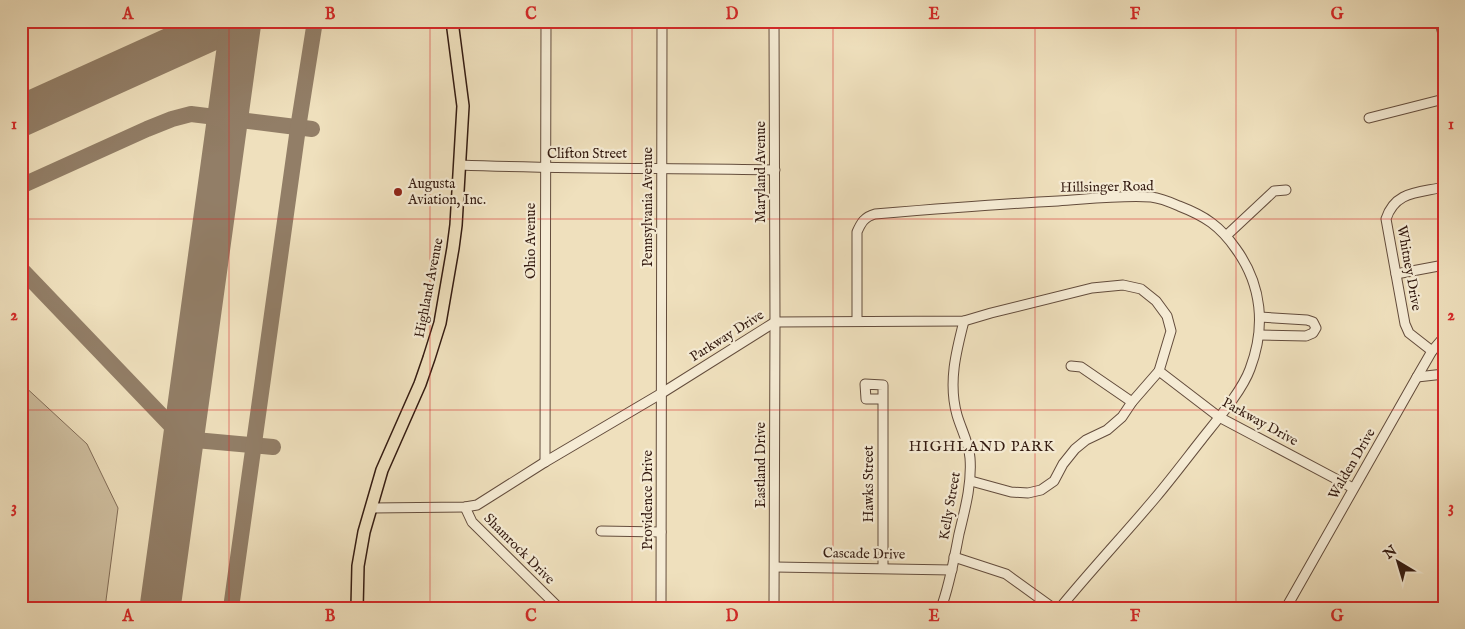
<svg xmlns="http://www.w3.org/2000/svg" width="1465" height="629" viewBox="0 0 1465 629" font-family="'IM FELL English',serif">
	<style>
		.green { fill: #cfbfa0; stroke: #826d58 }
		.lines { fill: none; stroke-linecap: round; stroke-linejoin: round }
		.taxiway { stroke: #927e67; stroke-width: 16 }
		.runway { stroke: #927e67; stroke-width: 41 }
		.minor-casing { stroke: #634c3c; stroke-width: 11 }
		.major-casing { stroke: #341b11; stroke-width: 14 }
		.minor { stroke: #f5ebd4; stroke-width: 9 }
		.major { stroke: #efe0bd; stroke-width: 11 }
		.grid { fill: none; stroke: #d62828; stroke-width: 1; stroke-opacity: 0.55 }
		.poi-dot { fill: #8f2418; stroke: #f5ebd4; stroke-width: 2 }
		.labels { text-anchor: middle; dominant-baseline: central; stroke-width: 4.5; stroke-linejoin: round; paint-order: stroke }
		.street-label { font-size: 14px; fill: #341b11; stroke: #f5ebd4 }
		.poi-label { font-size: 14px; fill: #341b11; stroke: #f5ebd4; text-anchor: start }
		.neighbourhood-label { font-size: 15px; letter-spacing: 1px; fill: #341b11; stroke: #f5ebd4 }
		.neatline { fill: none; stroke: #d62828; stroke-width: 2 }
		.grid-label { font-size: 16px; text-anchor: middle; font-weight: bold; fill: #d62828 }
	</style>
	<rect width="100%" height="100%" fill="#efe0bd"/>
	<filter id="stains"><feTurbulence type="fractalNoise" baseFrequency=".004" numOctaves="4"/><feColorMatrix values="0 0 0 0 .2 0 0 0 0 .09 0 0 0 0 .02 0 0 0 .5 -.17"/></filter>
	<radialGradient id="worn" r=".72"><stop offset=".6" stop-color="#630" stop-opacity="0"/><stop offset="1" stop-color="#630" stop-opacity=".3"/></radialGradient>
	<polygon class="green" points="21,383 87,444 118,508 105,608 21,608"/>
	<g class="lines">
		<g class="taxiway">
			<polyline points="21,186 147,129 172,119 191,114 312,129"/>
			<polyline points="21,269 184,439 273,447"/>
			<polyline points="231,608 298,128 315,21"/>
		</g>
		<g class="runway">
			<polyline points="21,116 231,21"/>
			<polyline points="160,608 241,21"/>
		</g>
		<defs>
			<g id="minor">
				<polyline points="774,21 775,322 774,608"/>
				<polyline points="1440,21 1444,39"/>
				<polyline points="1369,118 1444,99"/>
				<path d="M460 165C565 169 670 168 775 170"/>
				<polyline points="1227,235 1274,191 1286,190"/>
				<polyline points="1396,274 1444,265"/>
				<path d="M857 321V232C861 223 864 217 875 214 936 209 997 204 1058 201 1088 199 1121 195 1151 197 1161 198 1170 202 1179 206 1205 216 1220 226 1236 249 1262 285 1266 327 1250 369 1242 391 1217 420 1202 439 1187 458 1172 478 1156 497 1125 534 1091 570 1060 608"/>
				<polyline points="1259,335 1306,336 1313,333 1316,328 1313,322 1307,320 1260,317"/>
				<path d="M1432 351 1409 333 1405 324 1386 219C1395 191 1418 193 1444 187"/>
				<polyline points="1071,366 1081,367 1132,402"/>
				<polyline points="1159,371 1219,417 1353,488"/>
				<polyline points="1417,377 1444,374"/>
				<polyline points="883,399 866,399 865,384 883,385 883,568"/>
				<polyline points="545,462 546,21"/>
				<polyline points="465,507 472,522 559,608"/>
				<polyline points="372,508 465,507 477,505 545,462 662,393 775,322 964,321 991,313 1092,288 1123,285 1141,289 1156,301 1167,316 1171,331 1159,371 1132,402 1122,417 1107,430 1086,440 1075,449 1063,464 1054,481 1041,490 1028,493 1011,492 971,481"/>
				<polyline points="601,531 661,532"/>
				<polyline points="954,557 1006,574 1053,608"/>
				<polyline points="775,567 952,570"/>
				<polyline points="661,608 662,21"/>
				<path d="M941 608C950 584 954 559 959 534 965 509 972 484 970 458 969 443 961 429 957 415 948 383 956 352 964 321"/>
				<polyline points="1286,608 1417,377 1432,351 1444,337"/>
			</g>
			<polyline id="major" points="357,608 358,566 364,532 382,470 420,384 429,358 440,323 453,248 456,225 463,106 452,21"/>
		</defs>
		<use href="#minor" class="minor-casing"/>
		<use href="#major" class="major-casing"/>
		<use href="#minor" class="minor"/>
		<use href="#major" class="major"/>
	</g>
	<path class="grid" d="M229 21V608M430 21V608M632 21V608M833 21V608M1035 21V608M1236 21V608M21 219H1444M21 410H1444"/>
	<circle class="poi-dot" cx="398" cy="192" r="5"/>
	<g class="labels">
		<g class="street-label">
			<text x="587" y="154">Clifton Street</text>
			<text transform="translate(761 172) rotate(-90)">Maryland Avenue</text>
			<text transform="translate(1107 187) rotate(-1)">Hillsinger Road</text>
			<text transform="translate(648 207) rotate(-90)">Pennsylvania Avenue</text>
			<text transform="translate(531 241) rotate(-90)">Ohio Avenue</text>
			<text transform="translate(1409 268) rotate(80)">Whitney Drive</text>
			<text transform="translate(429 288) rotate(-79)">Highland Avenue</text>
			<text transform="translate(727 336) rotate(-32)">Parkway Drive</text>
			<text transform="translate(1260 422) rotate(29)">Parkway Drive</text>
			<text transform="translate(1352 464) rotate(-60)">Walden Drive</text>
			<text transform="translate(761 465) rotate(-90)">Eastland Drive</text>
			<text transform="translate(869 484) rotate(-90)">Hawks Street</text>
			<text transform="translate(648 500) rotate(-90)">Providence Drive</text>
			<text transform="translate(950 506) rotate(-80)">Kelly Street</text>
			<text transform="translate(519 549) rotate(45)">Shamrock Drive</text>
			<text transform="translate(864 554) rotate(1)">Cascade Drive</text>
		</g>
		<g class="poi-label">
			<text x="408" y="184">Augusta<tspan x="408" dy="16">Aviation, Inc.</tspan></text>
		</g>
		<g class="neighbourhood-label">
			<text x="982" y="446">HIGHLAND PARK</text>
		</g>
	</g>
	<rect width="1465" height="629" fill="none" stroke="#efe0bd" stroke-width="55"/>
	<g transform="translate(1398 562) rotate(322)" stroke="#f5ebd4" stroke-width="4" paint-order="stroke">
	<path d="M0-4L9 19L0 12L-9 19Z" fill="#341b11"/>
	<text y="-8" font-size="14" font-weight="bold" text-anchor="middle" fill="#341b11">N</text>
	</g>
	<rect x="28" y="28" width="1410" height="574" class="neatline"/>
	<g class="grid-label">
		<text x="128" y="19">A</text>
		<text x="330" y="19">B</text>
		<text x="531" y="19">C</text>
		<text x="732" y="19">D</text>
		<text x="934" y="19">E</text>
		<text x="1135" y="19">F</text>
		<text x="1337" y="19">G</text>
		<text x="14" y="129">1</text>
		<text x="1451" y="129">1</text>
		<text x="14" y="320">2</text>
		<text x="1451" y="320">2</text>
		<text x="14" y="512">3</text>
		<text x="1451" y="512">3</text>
		<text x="128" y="621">A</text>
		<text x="330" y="621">B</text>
		<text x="531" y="621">C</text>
		<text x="732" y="621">D</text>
		<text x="934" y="621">E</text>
		<text x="1135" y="621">F</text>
		<text x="1337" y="621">G</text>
	</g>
	<rect width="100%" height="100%" filter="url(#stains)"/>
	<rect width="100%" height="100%" fill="url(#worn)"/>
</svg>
